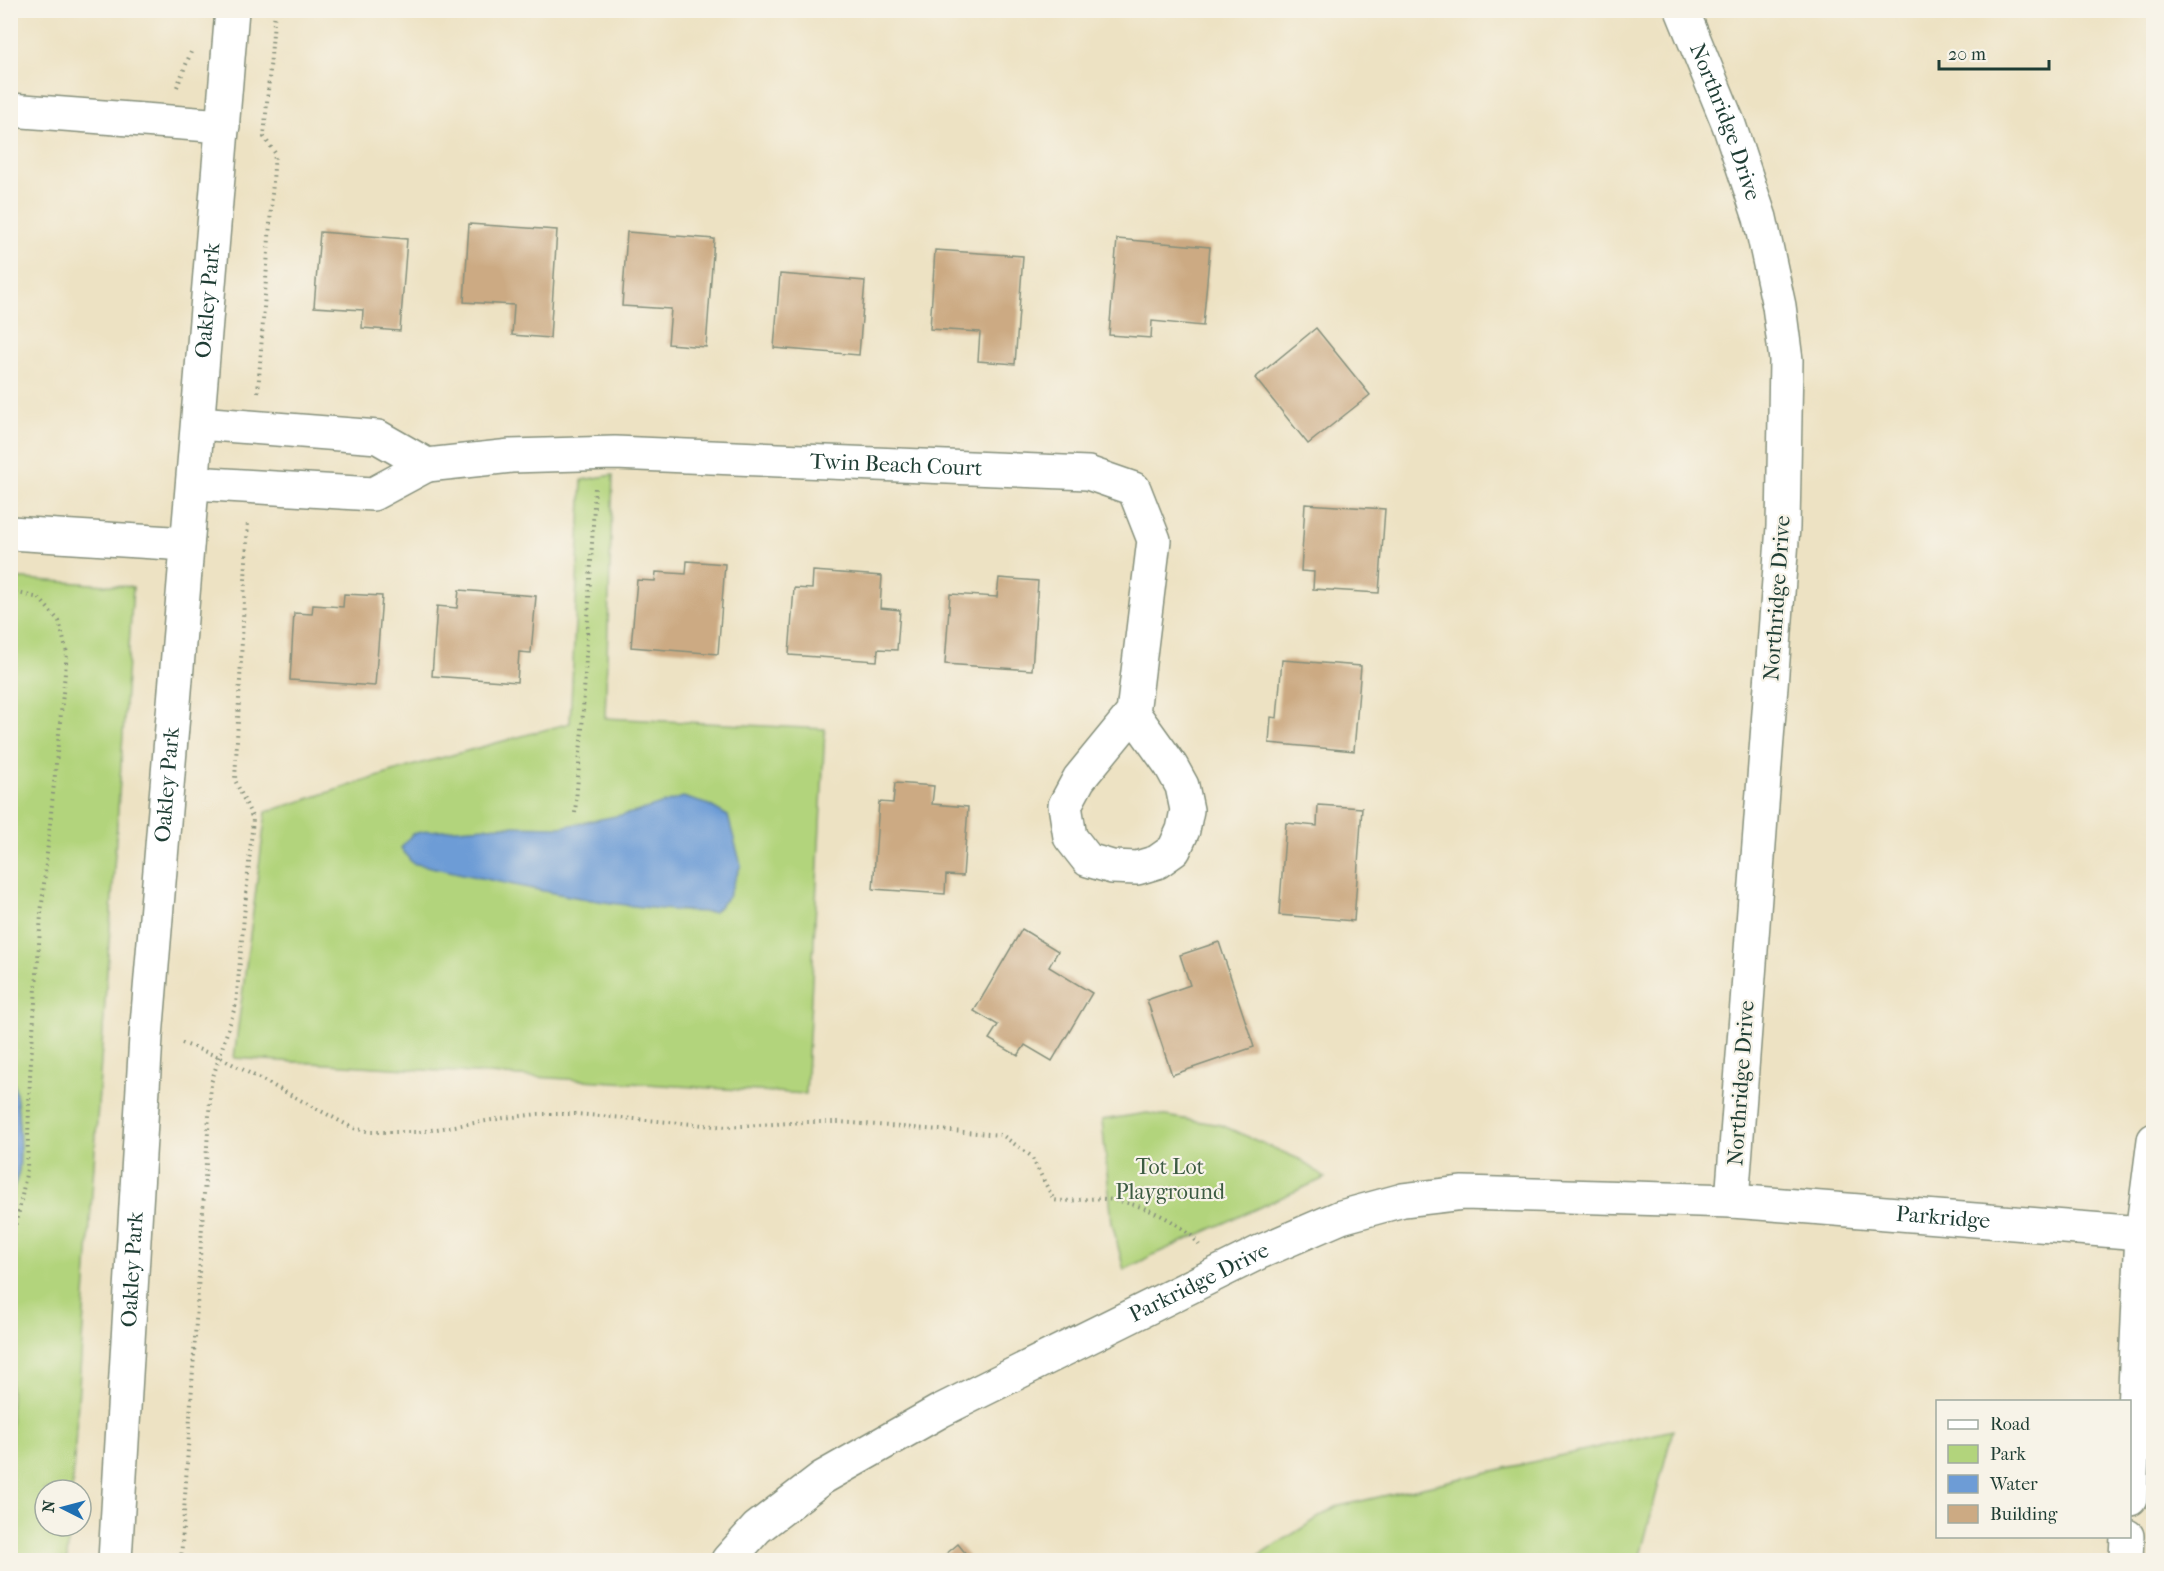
<svg xmlns="http://www.w3.org/2000/svg" width="2164" height="1571" viewBox="0 0 2164 1571" font-family="'IM FELL French Canon',serif">
	<style>
		.green { fill: #b2d47c; stroke: #688858; stroke-width: 1.5 }
		.water { fill: #6d9cd6; stroke: #466c85; stroke-width: 1.5 }
		.building { fill: #ccaa83 }
		.lines { fill: none; stroke-linecap: round; stroke-linejoin: round }
		.minor-casing { stroke: #86907c; stroke-width: 36 }
		.path { stroke: #86907c; stroke-width: 4; stroke-dasharray: 1.5 4.5; stroke-linecap: butt }
		.minor { stroke: #fff; stroke-width: 33 }
		.labels { text-anchor: middle; dominant-baseline: central; stroke-width: 4.5; stroke-linejoin: round; paint-order: stroke }
		.street-label { font-size: 22px; fill: #1f3d34; stroke: #f7f3e8 }
		.park-label { font-size: 22px; fill: #3c5b42; stroke: #f7f3e8 }
	</style>
	<rect width="100%" height="100%" fill="#f7f3e8"/>
	<filter id="ink" filterUnits="userSpaceOnUse"><feTurbulence type="fractalNoise" baseFrequency=".0167" numOctaves="2"/><feDisplacementMap in="SourceGraphic" scale="12" xChannelSelector="R" yChannelSelector="G"/><feConvolveMatrix kernelMatrix="1 2 1 2 8 2 1 2 1" color-interpolation-filters="sRGB"/></filter>
	<filter id="wash" filterUnits="userSpaceOnUse"><feTurbulence type="fractalNoise" baseFrequency=".008" numOctaves="4" result="noise"/><feDisplacementMap in="SourceGraphic" scale="24" xChannelSelector="R" yChannelSelector="G"/><feGaussianBlur stdDeviation="1.35" result="paint"/><feColorMatrix in="noise" values="0 0 0 0 0 0 0 0 0 0 0 0 0 0 0 0 0 1.4 0 .05"/><feComposite in="paint" operator="in"/></filter>
	<g filter="url(#wash)">
		<rect width="100%" height="100%" fill="#ede2c3"/>
		<g class="green">
			<polygon points="613,475 605,718 825,729 806,1094 234,1058 266,812 415,765 570,723 582,480"/>
			<polygon points="10,578 133,587 72,1490 45,1490 45,1526 69,1526 67,1560 11,1560"/>
			<polygon points="1147,1113 1221,1125 1301,1160 1325,1178 1155,1254 1124,1270 1112,1223 1102,1120"/>
			<polygon points="1673,1430 1639,1560 1252,1560 1335,1507"/>
		</g>
		<g class="water">
			<path d="M683 797 709 805 728 816 741 865 728 897 714 912C612 910 511 884 412 863L401 848 412 834 427 831 501 826 561 827 636 812Z"/>
			<path d="M11 1077C19 1087 21 1155 19 1170 18 1179 13 1188 11 1197Z"/>
		</g>
		<g id="blocks">
			<g class="building">
				<polygon points="469,224 557,230 550,338 512,335 514,305 464,302"/>
				<polygon points="320,232 407,239 400,331 362,328 363,310 314,307"/>
				<polygon points="627,232 714,239 706,347 668,344 671,309 622,306"/>
				<polygon points="1117,239 1210,247 1203,326 1152,321 1151,338 1109,335"/>
				<polygon points="935,250 1023,256 1015,364 978,361 980,332 930,329"/>
				<polygon points="780,274 865,281 859,355 774,348"/>
				<polygon points="1316,328 1370,395 1308,444 1255,378"/>
				<polygon points="1305,504 1385,509 1379,593 1313,589 1314,572 1301,571"/>
				<polygon points="687,561 725,564 718,654 631,647 637,580 655,581 656,572 686,574"/>
				<polygon points="813,571 882,576 880,608 900,610 897,650 878,649 877,661 789,655 794,588 812,589"/>
				<polygon points="999,578 1038,581 1032,670 945,664 950,594 997,597"/>
				<polygon points="459,590 536,596 531,653 519,652 517,682 432,676 437,606 457,608"/>
				<polygon points="344,594 382,596 375,686 290,680 294,613 312,614 313,605 343,607"/>
				<polygon points="1282,660 1361,666 1354,751 1269,743 1271,717 1277,718"/>
				<polygon points="895,783 934,786 932,804 968,807 963,876 946,875 945,894 873,889 879,802 893,803"/>
				<polygon points="1318,805 1362,808 1354,921 1279,915 1286,823 1317,826"/>
				<polygon points="1022,929 1058,951 1049,967 1092,993 1052,1061 1025,1045 1018,1056 989,1039 998,1025 974,1011"/>
				<polygon points="1219,942 1254,1047 1172,1075 1147,1000 1190,985 1180,955"/>
				<polygon points="958,1544 971,1560 939,1560"/>
			</g>
		</g>
	</g>
	<g filter="url(#ink)">
		<use href="#blocks" fill-opacity="0" stroke="#86907c" stroke-width="1.5"/>
		<g class="lines">
			<defs>
				<g id="minor">
					<path id="s1" d="M1682 10 1729 125 1760 218 1779 306 1786 360 1783 527 1732 1201"/>
					<polyline points="10,110 223,126"/>
					<path id="s2" d="M427 465 511 456 615 453 1088 473 1134 489 1154 540 1133 713 1079 779 1065 805 1070 837 1088 860 1112 867 1137 868 1157 862 1174 850 1183 830 1187 810 1182 786 1171 766 1133 713"/>
					<polyline points="194,483 373,494 427,465 378,437 198,423"/>
					<polyline points="10,533 187,544"/>
					<polyline points="2130,1499 2142,1233 2154,1140"/>
					<path id="s3" d="M115 1560 146 1037 232 10"/>
					<path id="s4" d="M728 1560 757 1528 822 1478 940 1411 1260 1252 1341 1217 1403 1200 1463 1193 1732 1201 2154 1234"/>
					<polyline points="2126,1560 2127,1536"/>
				</g>
			</defs>
			<use href="#minor" class="minor-casing"/>
			<g class="path">
				<polyline points="177,87 191,52"/>
				<polyline points="258,392 275,153 264,137 275,10"/>
				<polyline points="10,591 39,598 59,621 67,653 41,914 30,1076 27,1169 17,1222 10,1231"/>
				<polyline points="575,813 582,730 595,487"/>
				<path d="M182 1043 219 1057 353 1128 371 1132H419L504 1118 539 1114H577L727 1127 805 1122H839L1002 1135 1031 1156 1054 1200C1070 1203 1088 1197 1105 1199 1134 1201 1182 1220 1199 1245"/>
				<polyline points="181,1560 211,1083 236,1004 253,819 235,780 248,520"/>
			</g>
			<use href="#minor" class="minor"/>
		</g>
	</g>
	<g class="labels">
		<g class="street-label">
			<text stroke="none"><textPath href="#s1" startOffset="120">Northridge Drive</textPath></text>
			<text stroke="none"><textPath href="#s3" startOffset="1263">Oakley Park</textPath></text>
			<text stroke="none"><textPath href="#s2" startOffset="470">Twin Beach Court</textPath></text>
			<text transform="translate(1777 598) rotate(-86)">Northridge Drive</text>
			<text stroke="none"><textPath href="#s3" startOffset="777">Oakley Park</textPath></text>
			<text transform="translate(1741 1083) rotate(-86)">Northridge Drive</text>
			<text stroke="none"><textPath href="#s4" startOffset="1312">Parkridge</textPath></text>
			<text stroke="none"><textPath href="#s3" startOffset="291">Oakley Park</textPath></text>
			<text stroke="none"><textPath href="#s4" startOffset="550">Parkridge Drive</textPath></text>
		</g>
		<g class="park-label">
			<text x="1170" y="1167">Tot Lot<tspan x="1170" dy="25">Playground</tspan></text>
		</g>
	</g>
	<rect width="2164" height="1571" fill="none" stroke="#f7f3e8" stroke-width="36"/>
	<rect x="1936" y="1400" width="195" height="138" fill="#f7f3e8" stroke="#a1aaa0" stroke-width="1.5"/>
	<rect x="1948" y="1420" width="30" height="9" fill="#ffffff" stroke="#a1aaa0" stroke-width="1.5"/>
	<text x="1990" y="1430" font-size="18" fill="#1f3d34">Road</text>
	<rect x="1948" y="1445" width="30" height="18" fill="#b2d47c" stroke="#a1aaa0" stroke-width="1.5"/>
	<text x="1990" y="1460" font-size="18" fill="#1f3d34">Park</text>
	<rect x="1948" y="1475" width="30" height="18" fill="#6d9cd6" stroke="#a1aaa0" stroke-width="1.5"/>
	<text x="1990" y="1490" font-size="18" fill="#1f3d34">Water</text>
	<rect x="1948" y="1505" width="30" height="18" fill="#ccaa83" stroke="#a1aaa0" stroke-width="1.5"/>
	<text x="1990" y="1520" font-size="18" fill="#1f3d34">Building</text>
	<g transform="translate(63 1508) rotate(276)"><circle r="28" fill="#f7f3e8" stroke="#a1aaa0" stroke-width="1.5"/>
	<path d="M0-4.5L10 22L0 15L-10 22Z" fill="#1f6fb2"/>
	<text y="-9" font-size="16" font-weight="bold" text-anchor="middle" fill="#1f3d34">N</text>
	</g>
	<path d="M1939 60v9h110v-9" fill="none" stroke="#1f3d34" stroke-width="3"/>
	<text x="1948" y="60" font-size="18" fill="#1f3d34" stroke="#f7f3e8" stroke-width="4.5" paint-order="stroke">20 m</text>
</svg>
